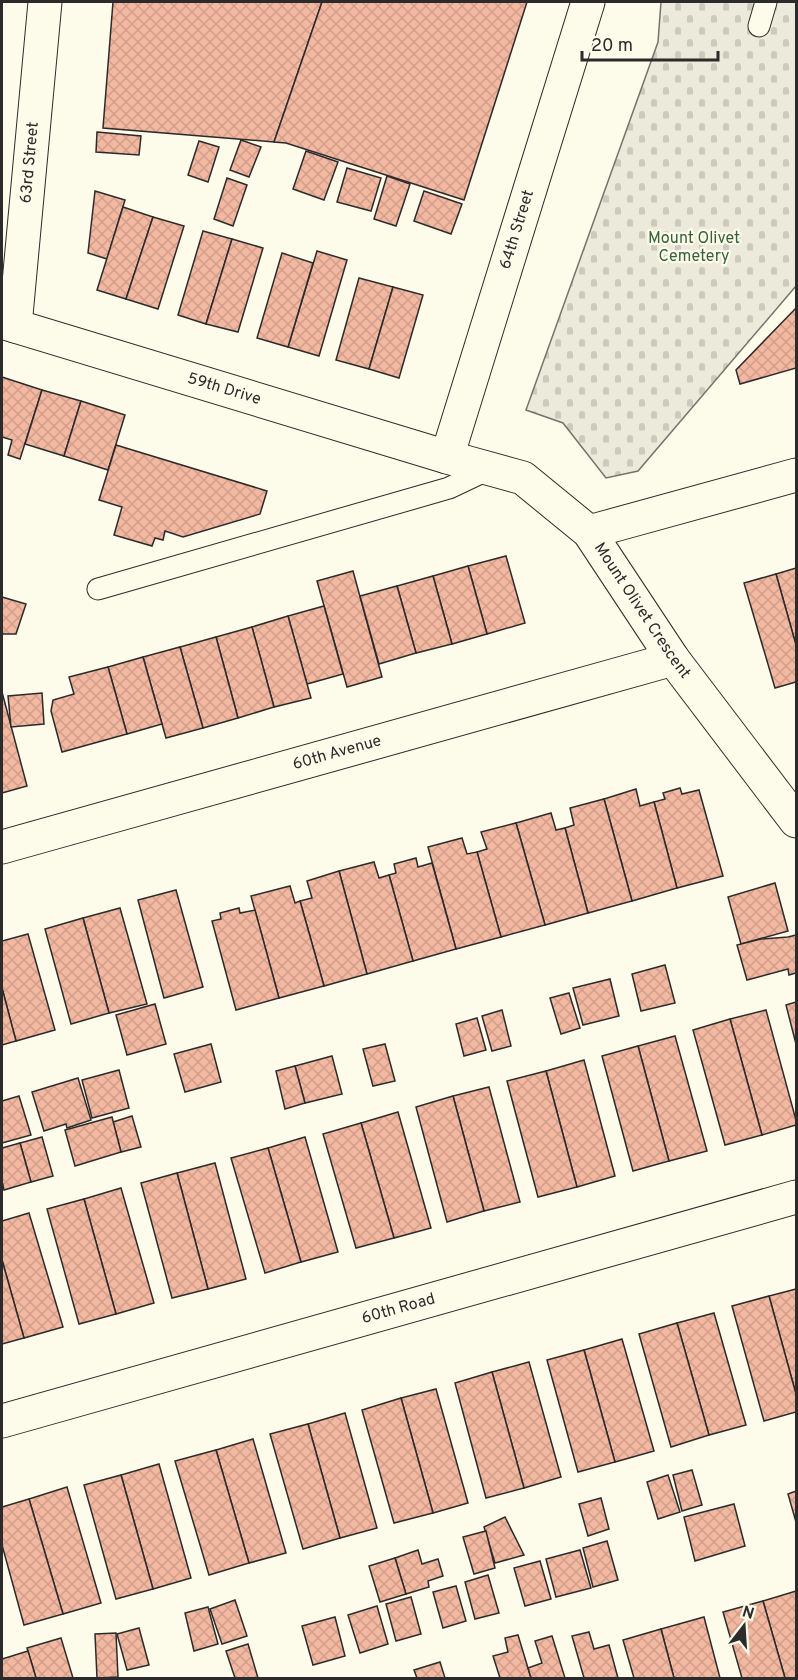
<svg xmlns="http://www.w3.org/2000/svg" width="798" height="1680" viewBox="0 0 798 1680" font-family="Overpass,sans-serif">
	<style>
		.cemetery { fill: url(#cemetery-stones); stroke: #74746e; stroke-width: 1.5 }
		.building { fill: url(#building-cross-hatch); stroke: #2b2b2b; stroke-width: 1.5 }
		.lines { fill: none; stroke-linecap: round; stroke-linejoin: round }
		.service-casing { stroke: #2b2b2b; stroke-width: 23 }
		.minor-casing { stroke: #2b2b2b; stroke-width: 35 }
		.service { stroke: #fdfbea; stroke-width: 21 }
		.minor { stroke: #fdfbea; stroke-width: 33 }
		.labels { text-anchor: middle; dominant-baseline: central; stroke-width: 4.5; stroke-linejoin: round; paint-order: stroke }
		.street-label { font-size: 16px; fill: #2b2b2b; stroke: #fdfbea }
		.park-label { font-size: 16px; fill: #34623c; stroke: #fdfbea }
	</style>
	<defs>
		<pattern id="cemetery-stones" width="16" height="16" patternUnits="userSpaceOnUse" patternTransform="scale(1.5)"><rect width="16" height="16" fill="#ecebdb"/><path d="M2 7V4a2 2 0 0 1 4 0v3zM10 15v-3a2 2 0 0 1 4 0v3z" fill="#cbcabc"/></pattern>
		<pattern id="building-cross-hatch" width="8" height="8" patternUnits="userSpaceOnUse" patternTransform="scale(1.5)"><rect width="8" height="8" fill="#f2b8a0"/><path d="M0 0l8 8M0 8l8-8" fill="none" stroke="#d09e8a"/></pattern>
	</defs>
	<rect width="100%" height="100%" fill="#fdfbea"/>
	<polygon class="cemetery" points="661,2 796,2 796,286 638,471 606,478 563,423 526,410 658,42"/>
	<g class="building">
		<polygon points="113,2 322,2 274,142 103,128"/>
		<polygon points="322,2 527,2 464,200 286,143 274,142"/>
		<polygon points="97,132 141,136 139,155 96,152"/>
		<polygon points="241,140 261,147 249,177 230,170"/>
		<polygon points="199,141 219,147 208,182 188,175"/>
		<polygon points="306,151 338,162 324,200 293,189"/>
		<polygon points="347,168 381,178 371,211 337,202"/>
		<polygon points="387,176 410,184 396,226 374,219"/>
		<polygon points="227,178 247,185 233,226 214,219"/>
		<polygon points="95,191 125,200 107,259 88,253"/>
		<polygon points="424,191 462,204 451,234 414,221"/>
		<polygon points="123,207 153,217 126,299 97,290"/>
		<polygon points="153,217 184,226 158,309 126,299"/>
		<polygon points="203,231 232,239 206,324 178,315"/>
		<polygon points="232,239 263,248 238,332 206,324"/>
		<polygon points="317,251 347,260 319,356 288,347"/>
		<polygon points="282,253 313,263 288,347 257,338"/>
		<polygon points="359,278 393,287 369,369 336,360"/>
		<polygon points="393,287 423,295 399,378 369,369"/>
		<polygon points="796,308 796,368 740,384 736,370"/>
		<polygon points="2,377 42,390 20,459 8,455 12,440 2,437"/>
		<polygon points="42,390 81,401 64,456 25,444"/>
		<polygon points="81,401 125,415 108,470 64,456"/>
		<polygon points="116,445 267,491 260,514 183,537 165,531 163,540 155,538 152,546 114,535 122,507 99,500"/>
		<polygon points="506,556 525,623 487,634 468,566"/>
		<polygon points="468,566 487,634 452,644 433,576"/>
		<polygon points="796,568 796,645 776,574"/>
		<polygon points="353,571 382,677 347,687 317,581"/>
		<polygon points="776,574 796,645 796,682 775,688 744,583"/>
		<polygon points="433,576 452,644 416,653 397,586"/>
		<polygon points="397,586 416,653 379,664 360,596"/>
		<polygon points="2,597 26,604 16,634 2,634"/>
		<polygon points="324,606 343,674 307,684 288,616"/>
		<polygon points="288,616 311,698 274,707 252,627"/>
		<polygon points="252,627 274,707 238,718 216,637"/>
		<polygon points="216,637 238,718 203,728 180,647"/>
		<polygon points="180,647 203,728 166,738 143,657"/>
		<polygon points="143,657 162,724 127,734 108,667"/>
		<polygon points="108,667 127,734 62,752 51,711 53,700 74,694 69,677"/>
		<polygon points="2,692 27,786 2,793"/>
		<polygon points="42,693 44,724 11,727 8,696"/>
		<polygon points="680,788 682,794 699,790 723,876 677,888 654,802 665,799 663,793"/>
		<polygon points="636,789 640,806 654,802 677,888 632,901 604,799"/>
		<polygon points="604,799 632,901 588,913 565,828 574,825 570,808"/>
		<polygon points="551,813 556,830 565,828 588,913 545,925 516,823"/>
		<polygon points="516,823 545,925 501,937 477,852 487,849 481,832"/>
		<polygon points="462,838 467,854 477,852 501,937 456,949 428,847"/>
		<polygon points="416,858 418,867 432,863 456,949 413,961 389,875 396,873 394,864"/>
		<polygon points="374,862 379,878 389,875 413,961 367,974 339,871"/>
		<polygon points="339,871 367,974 324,986 300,901 312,898 307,881"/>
		<polygon points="775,883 788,931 741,944 728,897"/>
		<polygon points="290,886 295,903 300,901 324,986 279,998 251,896"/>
		<polygon points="176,890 203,987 164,998 138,900"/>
		<polygon points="120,908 147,1004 109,1013 83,918"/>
		<polygon points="239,908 240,913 255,910 279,998 236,1010 212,921 221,919 220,913"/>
		<polygon points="83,918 109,1013 71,1024 45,929"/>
		<polygon points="28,934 55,1030 16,1041 2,988 2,941"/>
		<polygon points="796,935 796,973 789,975 788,969 747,980 737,945 761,939 788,937"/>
		<polygon points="665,965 675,1003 641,1011 632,974"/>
		<polygon points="610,979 619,1016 583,1025 573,988"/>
		<polygon points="2,988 16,1041 2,1045"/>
		<polygon points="569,993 580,1028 561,1034 550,998"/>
		<polygon points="796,1002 796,1044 786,1005"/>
		<polygon points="155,1004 166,1044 127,1055 116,1015"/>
		<polygon points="502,1010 511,1046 492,1051 482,1016"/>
		<polygon points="766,1010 796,1120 796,1125 762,1135 730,1019"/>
		<polygon points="477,1018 486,1050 464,1056 456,1024"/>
		<polygon points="730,1019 762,1135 725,1145 693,1030"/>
		<polygon points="675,1036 707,1151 669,1161 638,1046"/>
		<polygon points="211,1044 221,1082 185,1092 174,1054"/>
		<polygon points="385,1044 395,1081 373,1086 363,1049"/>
		<polygon points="638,1046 669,1161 633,1171 602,1056"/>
		<polygon points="332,1056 342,1094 305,1103 295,1066"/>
		<polygon points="584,1060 615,1176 577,1187 546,1071"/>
		<polygon points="295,1066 305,1103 285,1109 276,1071"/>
		<polygon points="119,1070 129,1108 92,1118 82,1080"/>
		<polygon points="546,1071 577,1187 538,1197 507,1081"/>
		<polygon points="78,1078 91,1120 67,1128 66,1124 44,1131 32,1092"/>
		<polygon points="489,1087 520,1202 484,1211 453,1096"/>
		<polygon points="19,1096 31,1135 2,1143 2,1101"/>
		<polygon points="453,1096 484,1211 447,1222 416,1107"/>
		<polygon points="398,1112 431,1228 394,1238 361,1123"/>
		<polygon points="132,1116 141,1147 121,1152 113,1122"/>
		<polygon points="112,1117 121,1152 75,1166 65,1130"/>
		<polygon points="361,1123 394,1238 356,1248 323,1134"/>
		<polygon points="42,1137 53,1176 31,1182 20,1143"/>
		<polygon points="305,1137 338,1252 301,1262 268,1148"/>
		<polygon points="20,1143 31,1182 4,1190 2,1181 2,1148"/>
		<polygon points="268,1148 301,1262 265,1273 231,1158"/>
		<polygon points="215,1163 246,1279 208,1289 177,1173"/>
		<polygon points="177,1173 208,1289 172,1298 141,1183"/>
		<polygon points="121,1188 154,1303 116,1314 84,1199"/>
		<polygon points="84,1199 116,1314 79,1324 47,1209"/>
		<polygon points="29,1213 63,1327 24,1338 2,1260 2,1221"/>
		<polygon points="2,1260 24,1338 2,1344"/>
		<polygon points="796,1289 796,1394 769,1296"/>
		<polygon points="769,1296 796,1394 796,1412 764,1421 732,1306"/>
		<polygon points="714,1313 746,1425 709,1435 677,1323"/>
		<polygon points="677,1323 709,1435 671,1447 639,1334"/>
		<polygon points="622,1339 654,1451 615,1462 584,1350"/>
		<polygon points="584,1350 615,1462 578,1472 547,1360"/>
		<polygon points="529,1362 561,1477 524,1488 492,1372"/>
		<polygon points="492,1372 524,1488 486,1498 455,1383"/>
		<polygon points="436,1389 468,1503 433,1513 401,1398"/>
		<polygon points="401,1398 433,1513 394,1523 362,1410"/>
		<polygon points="345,1413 377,1528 340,1538 308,1424"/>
		<polygon points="308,1424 340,1538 303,1549 270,1434"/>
		<polygon points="253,1439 286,1553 249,1563 216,1450"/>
		<polygon points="216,1450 249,1563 209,1575 175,1461"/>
		<polygon points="159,1464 191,1578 153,1589 121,1475"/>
		<polygon points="692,1470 702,1505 682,1511 673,1475"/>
		<polygon points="121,1475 153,1589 116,1599 84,1485"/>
		<polygon points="668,1475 680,1512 658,1519 647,1482"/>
		<polygon points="67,1487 101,1603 63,1614 29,1499"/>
		<polygon points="796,1491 796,1522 788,1494"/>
		<polygon points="601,1498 609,1529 588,1536 579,1504"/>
		<polygon points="29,1499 63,1614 24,1625 2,1545 2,1507"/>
		<polygon points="734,1504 745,1546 695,1561 684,1517"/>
		<polygon points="505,1517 524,1555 495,1563 484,1527"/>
		<polygon points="486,1531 495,1568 474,1574 463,1537"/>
		<polygon points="607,1541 618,1580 593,1587 583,1548"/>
		<polygon points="418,1550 422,1564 438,1559 443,1576 428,1581 429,1587 406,1594 395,1558"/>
		<polygon points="580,1550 591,1588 556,1597 546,1559"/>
		<polygon points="395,1558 406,1594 380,1602 369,1566"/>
		<polygon points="540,1561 551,1599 525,1606 514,1568"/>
		<polygon points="488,1575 499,1613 475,1619 465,1582"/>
		<polygon points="456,1586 466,1621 443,1628 433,1592"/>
		<polygon points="796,1591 796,1678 785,1678 763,1601"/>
		<polygon points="411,1597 421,1634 396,1641 386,1604"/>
		<polygon points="235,1600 247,1636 222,1644 210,1609"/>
		<polygon points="763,1601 785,1678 742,1678 723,1612"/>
		<polygon points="377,1606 388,1644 360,1653 348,1615"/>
		<polygon points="208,1607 218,1644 194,1651 185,1613"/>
		<polygon points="335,1617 345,1656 313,1665 302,1626"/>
		<polygon points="704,1617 720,1678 674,1678 661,1629"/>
		<polygon points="139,1628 149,1665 127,1670 117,1634"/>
		<polygon points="661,1629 674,1678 634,1678 623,1640"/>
		<polygon points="589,1632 594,1649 609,1645 618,1678 584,1678 572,1636"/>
		<polygon points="116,1633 118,1677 97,1678 95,1634"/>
		<polygon points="518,1635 531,1678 500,1678 493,1656 508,1652 505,1638"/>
		<polygon points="552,1636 565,1678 531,1678 528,1668 542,1663 535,1641"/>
		<polygon points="61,1638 73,1678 36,1678 27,1648"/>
		<polygon points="248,1644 258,1678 235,1678 226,1651"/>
		<polygon points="28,1651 36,1678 2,1678 2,1659"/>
		<polygon points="440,1662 445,1678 417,1678 414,1670"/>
	</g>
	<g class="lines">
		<defs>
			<g id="service">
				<polyline points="759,26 766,2"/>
				<polyline points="98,589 449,488 489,469"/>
			</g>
			<g id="minor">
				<path id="s1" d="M2 322 447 457 523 478 589 532 673 659 796 821"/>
				<path id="s2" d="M15 326 45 2"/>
				<path id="s3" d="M447 457 588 2"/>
				<polyline points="589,532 796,475"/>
				<path id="s4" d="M2 847 673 659"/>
				<path id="s5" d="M2 1421 796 1197"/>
			</g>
		</defs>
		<use href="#service" class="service-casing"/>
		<use href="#minor" class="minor-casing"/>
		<use href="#service" class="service"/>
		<use href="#minor" class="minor"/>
	</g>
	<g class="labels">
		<g class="street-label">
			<text stroke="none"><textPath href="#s2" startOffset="164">63rd Street</textPath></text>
			<text stroke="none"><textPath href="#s3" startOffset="238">64th Street</textPath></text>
			<text stroke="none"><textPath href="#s1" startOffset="232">59th Drive</textPath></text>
			<text stroke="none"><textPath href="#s1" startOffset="724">Mount Olivet Crescent</textPath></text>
			<text stroke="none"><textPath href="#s4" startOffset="348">60th Avenue</textPath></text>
			<text stroke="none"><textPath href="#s5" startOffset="412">60th Road</textPath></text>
		</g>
		<g class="park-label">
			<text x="694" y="239">Mount Olivet<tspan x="694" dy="18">Cemetery</tspan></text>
		</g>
	</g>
	<rect width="798" height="1680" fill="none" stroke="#2b2b2b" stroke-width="6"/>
	<g transform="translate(744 1626) rotate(17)" stroke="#fdfbea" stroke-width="4.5" paint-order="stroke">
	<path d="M0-4.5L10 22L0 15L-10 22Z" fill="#2b2b2b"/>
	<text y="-9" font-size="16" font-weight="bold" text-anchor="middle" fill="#2b2b2b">N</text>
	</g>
	<path d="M582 51v9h136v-9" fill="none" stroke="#2b2b2b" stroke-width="3"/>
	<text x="591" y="51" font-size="18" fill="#2b2b2b" stroke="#fdfbea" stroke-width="4.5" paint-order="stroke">20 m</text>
</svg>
